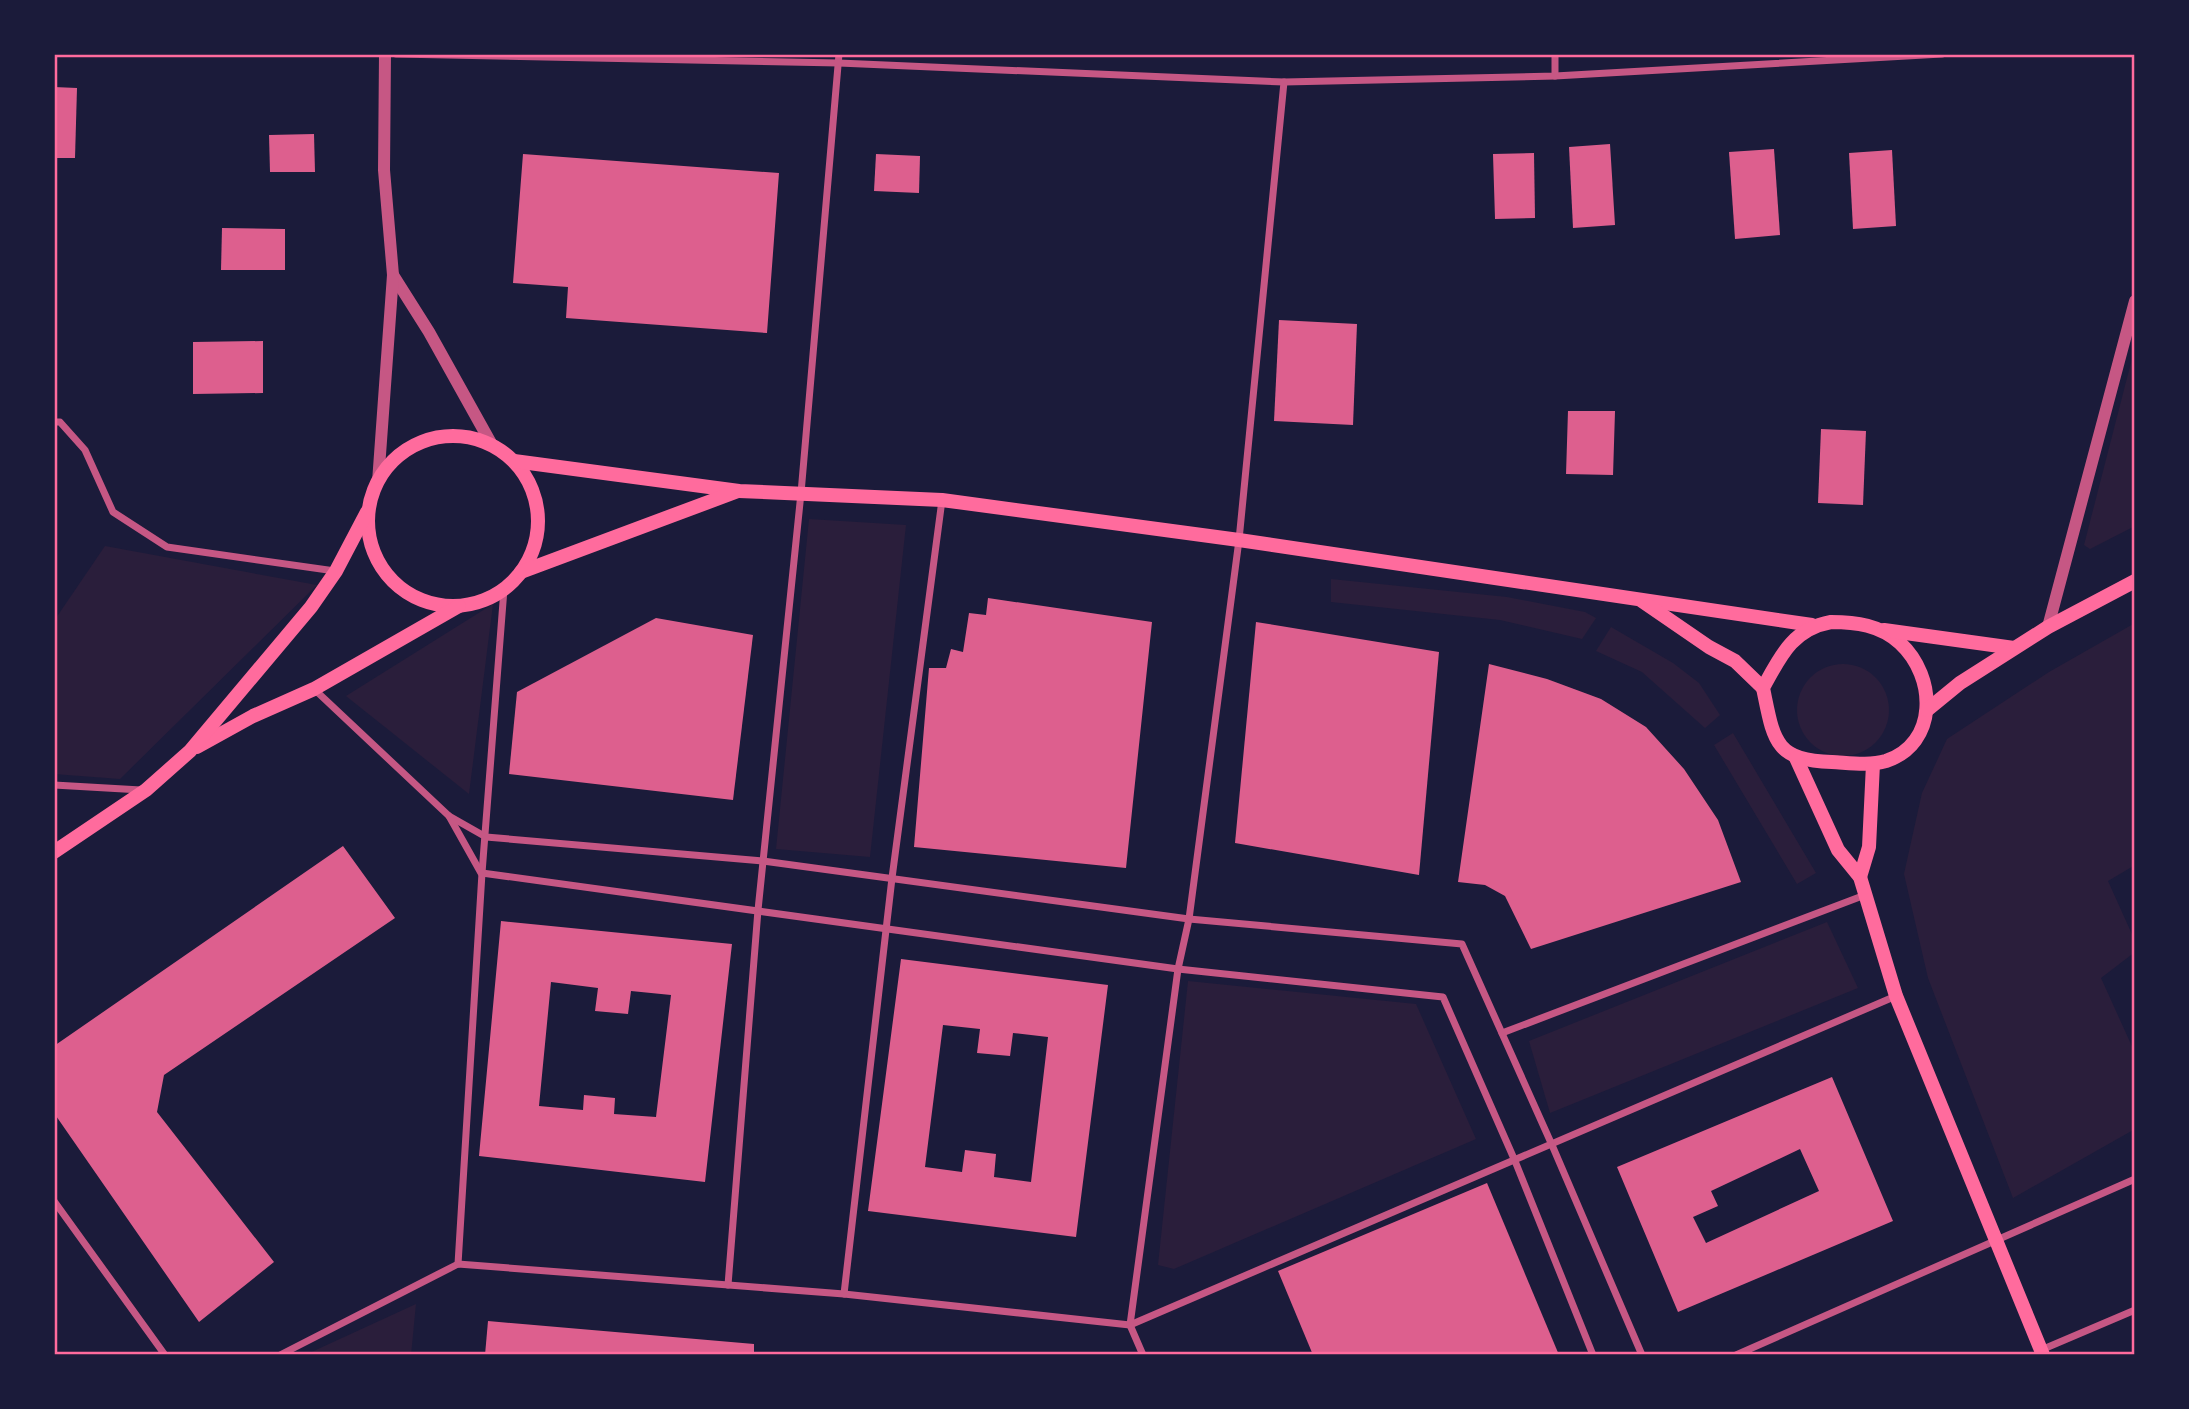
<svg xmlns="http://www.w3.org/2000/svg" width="2189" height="1409" viewBox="0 0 2189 1409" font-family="'IBM Plex Serif',serif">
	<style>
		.green { fill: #2a1e3b }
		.building { fill: #dd5f8e; fill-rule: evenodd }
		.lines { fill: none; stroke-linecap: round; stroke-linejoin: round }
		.minor { stroke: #c65784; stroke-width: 7 }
		.tertiary { stroke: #c65784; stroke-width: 12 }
		.secondary { stroke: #ff6b9d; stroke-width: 14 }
		.neatline { fill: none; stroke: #ff6b9d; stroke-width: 2.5 }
	</style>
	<rect width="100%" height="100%" fill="#1b1b3a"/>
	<g class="green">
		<polygon points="2135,347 2135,526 2090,549 2084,545"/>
		<polygon points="809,519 906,525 870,857 776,849"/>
		<polygon points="105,546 317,585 120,779 54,774 54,621"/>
		<polygon points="1331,579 1507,597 1585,612 1596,618 1582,639 1500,620 1331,602"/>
		<polygon points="493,604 469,794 346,696"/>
		<polygon points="2135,623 2135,865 2108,881 2135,941 2135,952 2101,978 2135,1053 2135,1129 2013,1198 1928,978 1904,874 1922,793 1947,739 2049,672"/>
		<polygon points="1611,627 1673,663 1699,683 1720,715 1705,728 1642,672 1596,651"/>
		<circle cx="1843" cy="710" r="46"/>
		<polygon points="1733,733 1816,873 1797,884 1714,745"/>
		<polygon points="1827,922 1858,988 1550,1113 1529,1041"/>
		<polygon points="1188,981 1416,1004 1476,1139 1174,1269 1158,1265"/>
		<polygon points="416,1304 411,1355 305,1355"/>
	</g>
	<g class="building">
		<polygon points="54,87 77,88 75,158 54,158"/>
		<polygon points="314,134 315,172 270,172 269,135"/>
		<polygon points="1610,144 1615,225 1573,228 1569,147"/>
		<polygon points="1774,149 1780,235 1735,239 1729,152"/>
		<polygon points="1892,150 1896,226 1853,229 1849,153"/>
		<polygon points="1534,153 1535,218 1495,219 1493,154"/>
		<polygon points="523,154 779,173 767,333 566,318 568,287 513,283"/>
		<polygon points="876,154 920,156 919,193 874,191"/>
		<polygon points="222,228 285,229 285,270 221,270"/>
		<polygon points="1279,320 1357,324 1353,425 1274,421"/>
		<polygon points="263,341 263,393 193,394 193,342"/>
		<polygon points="1568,411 1615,411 1613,475 1566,474"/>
		<polygon points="1821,429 1866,431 1863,505 1818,503"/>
		<polygon points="988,598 1152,622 1126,868 914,847 929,668 946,668 951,649 963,652 969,613 986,615"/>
		<polygon points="656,618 753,635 733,800 509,774 517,692"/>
		<polygon points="1256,622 1439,652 1419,875 1235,843"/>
		<polygon points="1489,664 1547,679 1601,699 1646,727 1684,769 1718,820 1741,882 1531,949 1505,896 1485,885 1458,882"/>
		<polygon points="343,846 395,918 164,1075 157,1112 274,1262 199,1322 54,1113 54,1046"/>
		<path d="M501 921 732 944 705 1182 479 1156ZM551 982 598 988 595 1011 628 1014 631 991 671 995 656 1117 614 1114 615 1098 584 1095 583 1110 539 1106Z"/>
		<path d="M901 959 1108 985 1076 1237 868 1211ZM943 1025 980 1029 977 1053 1010 1056 1013 1033 1048 1037 1031 1182 994 1177 996 1154 965 1150 962 1172 925 1167Z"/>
		<path d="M1832 1077 1893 1221 1678 1312 1617 1167ZM1800 1149 1819 1191 1706 1243 1693 1217 1718 1206 1711 1191Z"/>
		<polygon points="1487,1183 1559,1355 1313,1355 1278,1271"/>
		<polygon points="488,1321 754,1344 754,1355 485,1355"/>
	</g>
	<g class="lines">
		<g class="minor">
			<polyline points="396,54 839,63 1284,82 1555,76 1942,54"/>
			<polyline points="1555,76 1555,54"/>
			<polyline points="54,422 60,422 85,450 113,512 167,547 335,571"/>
			<polyline points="314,689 449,816 486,837 763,861 1189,919 1462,944 1552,1145 1642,1355"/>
			<polyline points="54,785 141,790"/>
			<polyline points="449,816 481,873"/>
			<polyline points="482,873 1178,969 1443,997 1515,1161 1593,1355"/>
			<polyline points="1502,1033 1865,895"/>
			<polyline points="54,1201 165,1355"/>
			<polyline points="458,1264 482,873 504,589"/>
			<polyline points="728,1285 758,910 801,493 839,54"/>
			<polyline points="844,1294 892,878 942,500"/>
			<polyline points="2041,1350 2135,1310"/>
			<polyline points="280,1355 458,1264 844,1294 1130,1325 1896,996"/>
			<polyline points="1143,1355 1130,1325 1178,969 1189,919 1239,540 1284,82"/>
			<polyline points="1736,1355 2135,1179"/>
		</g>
		<g class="tertiary">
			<polyline points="393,275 429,332 492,445"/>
			<polyline points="378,482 393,275 384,170 385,54"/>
			<polyline points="2048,627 2135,301"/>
		</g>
		<g class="secondary">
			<circle cx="453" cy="521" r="85"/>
			<polyline points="514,461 739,491 942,500 1239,540 1812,625"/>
			<polyline points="521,572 738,491"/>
			<polyline points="1642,601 1709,647 1735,661 1763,688"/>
			<path d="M1831 622C1856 622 1880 625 1900 643 1937 677 1938 744 1886 761 1869 766 1850 763 1832 762 1774 760 1774 741 1763 688 1780 657 1792 629 1831 622Z"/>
			<polyline points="1884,630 2014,648"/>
			<polyline points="1927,710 1960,683 2048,627 2135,581"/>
			<polyline points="197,747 253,716 314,689 459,606"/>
			<polyline points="1796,758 1838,850 1860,877 1896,996 2043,1355"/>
			<polyline points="54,852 146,790 190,751 311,607 336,571 367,512"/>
			<polyline points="1860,877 1869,847 1873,764"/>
		</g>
	</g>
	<rect width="2189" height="1409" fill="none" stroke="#1b1b3a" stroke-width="112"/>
	<rect x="56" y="56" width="2077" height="1297" class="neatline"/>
</svg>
